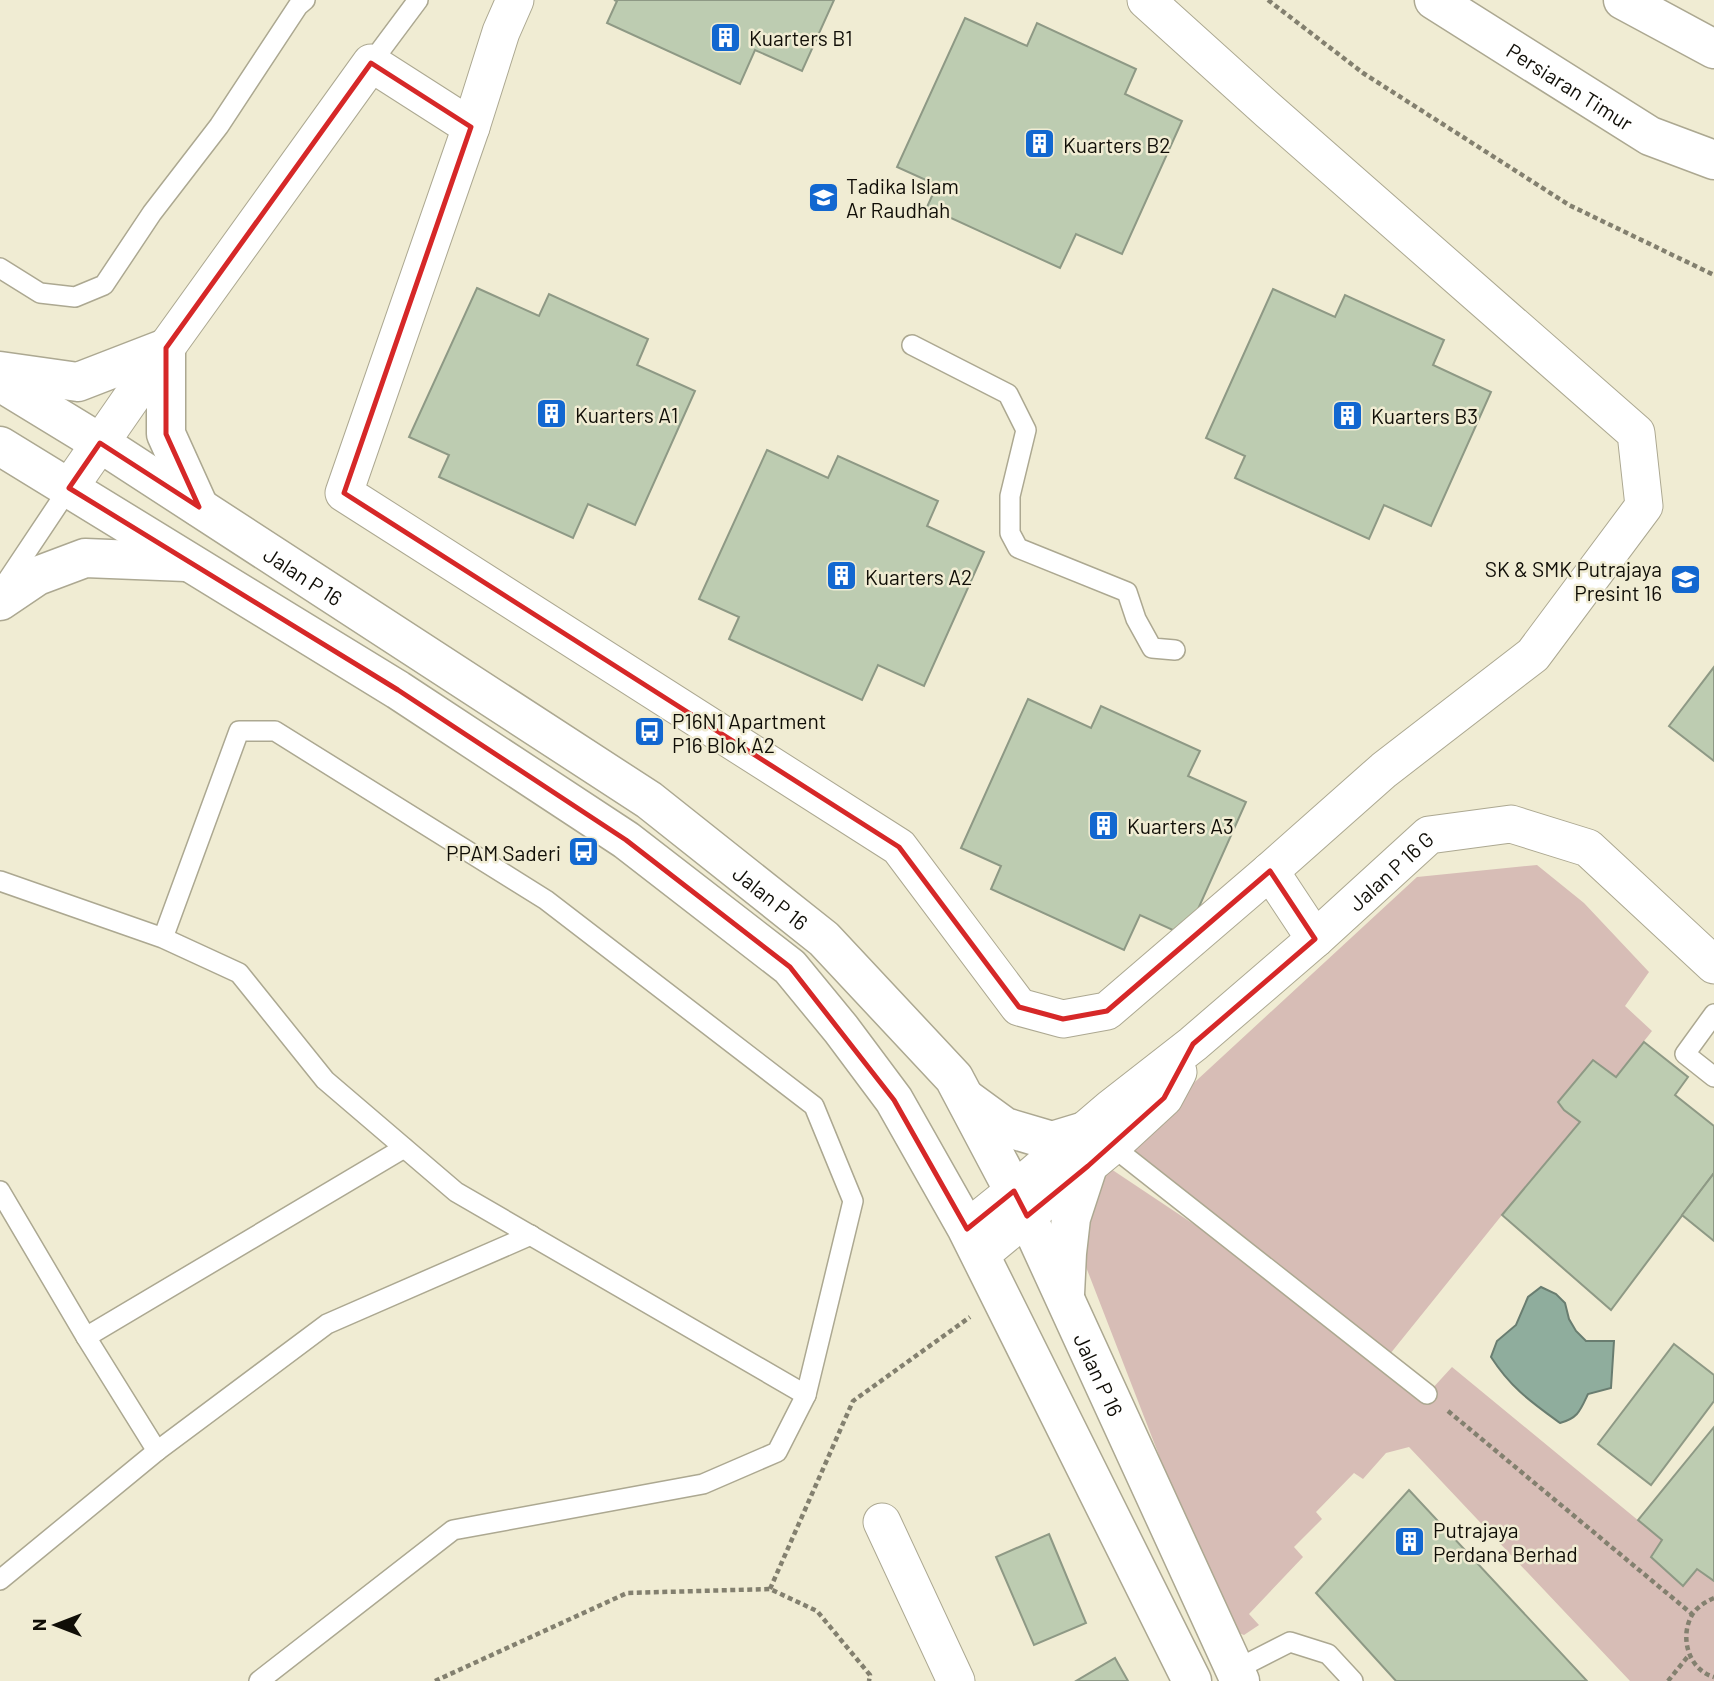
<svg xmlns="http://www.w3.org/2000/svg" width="1714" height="1681" viewBox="0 0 1714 1681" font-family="Barlow,sans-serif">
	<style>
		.green { fill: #d7bdb6 }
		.water { fill: #8fad9d; stroke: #697d70; stroke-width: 2 }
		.building { fill: #bdccb1; stroke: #8e9985; stroke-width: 2 }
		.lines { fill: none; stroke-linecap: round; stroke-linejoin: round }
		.lane-casing { stroke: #aca891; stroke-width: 22 }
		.street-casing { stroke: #aca891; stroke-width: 39 }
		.secondary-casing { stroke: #aca891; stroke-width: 41 }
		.primary-casing { stroke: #aca891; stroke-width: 41 }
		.path { stroke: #83806f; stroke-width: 4.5; stroke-dasharray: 5 3.5; stroke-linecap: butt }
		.lane { stroke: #fff; stroke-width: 19 }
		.street { stroke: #fff; stroke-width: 37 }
		.secondary { stroke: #fff; stroke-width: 38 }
		.primary { stroke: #fff; stroke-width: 38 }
		.marked { fill: none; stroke: #d62828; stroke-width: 5; stroke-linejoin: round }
		.labels { text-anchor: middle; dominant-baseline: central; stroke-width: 5; stroke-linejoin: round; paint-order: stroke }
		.poi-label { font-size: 21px; fill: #100e07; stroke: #f0ecd3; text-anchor: start }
		.street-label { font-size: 21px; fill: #100e07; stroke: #f0ecd3 }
	</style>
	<rect width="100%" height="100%" fill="#f0ecd3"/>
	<g class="green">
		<polygon points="1537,865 1584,903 1649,972 1625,1006 1652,1031 1616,1077 1593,1060 1558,1102 1564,1110 1580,1122 1502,1215 1390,1354 1119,1152 1417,877"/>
		<polygon points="1108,1167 1210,1235 1420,1402 1452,1367 1662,1540 1651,1558 1682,1585 1697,1569 1714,1581 1714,1681 1630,1681 1409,1447 1386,1453 1363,1479 1354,1473 1316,1512 1322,1519 1294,1547 1303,1557 1249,1614 1259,1625 1244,1635 1231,1630 1210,1587 1081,1254 1083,1223"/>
	</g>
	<path class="water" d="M1541 1287 1556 1294 1565 1303 1569 1319 1576 1331 1586 1341H1614L1611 1388 1588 1394C1580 1411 1578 1418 1560 1423 1530 1401 1511 1388 1491 1357L1497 1341 1516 1325 1528 1297Z"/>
	<g class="building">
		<polygon points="614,0 834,0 802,71 755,50 740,84 607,23 617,1"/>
		<polygon points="965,18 1027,46 1037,23 1136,69 1125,94 1182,121 1122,254 1076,234 1060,268 927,207 937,185 897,167"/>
		<polygon points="477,288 539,316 549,294 648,339 637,365 695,391 635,525 588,504 573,538 439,477 449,455 409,437"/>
		<polygon points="1273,289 1335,317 1345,295 1444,340 1433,365 1491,392 1431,526 1384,505 1369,539 1235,478 1245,456 1206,438"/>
		<polygon points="767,450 828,478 838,456 938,501 927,526 984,552 924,686 878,665 862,700 729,639 739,617 699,599"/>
		<polygon points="1714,667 1714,761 1669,726"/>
		<polygon points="1028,699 1091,728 1101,706 1200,751 1188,776 1246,802 1186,936 1140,915 1124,950 991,889 1001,866 961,848"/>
		<polygon points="1644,1042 1688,1077 1675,1095 1714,1126 1714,1173 1611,1310 1502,1215 1580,1122 1564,1110 1558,1102 1593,1060 1616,1077"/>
		<polygon points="1714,1173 1714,1241 1682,1215"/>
		<polygon points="1674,1344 1714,1375 1714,1401 1651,1485 1598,1444"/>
		<polygon points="1714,1427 1714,1581 1697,1569 1683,1586 1651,1557 1662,1540 1638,1520"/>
		<polygon points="1409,1490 1587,1681 1396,1681 1316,1593"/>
		<polygon points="1049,1534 1086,1623 1034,1645 996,1557"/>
		<polygon points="1115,1658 1128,1681 1076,1681"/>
	</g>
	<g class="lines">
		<defs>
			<g id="lane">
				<polyline points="371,63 418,0"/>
				<polyline points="0,268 40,293 75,297 104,285 152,213 219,126 298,6 305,0"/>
				<polyline points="912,345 1008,394 1026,430 1010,496 1010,533 1018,548 1127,592 1136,619 1152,648 1175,650"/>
				<polyline points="3,587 69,488"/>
				<polyline points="0,881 163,938 239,973 325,1080 456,1192 806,1395 853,1201 814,1106 546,900 275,731 239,731 163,938"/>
				<polyline points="1714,1014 1685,1054 1714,1077"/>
				<polyline points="1112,1146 1427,1394"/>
				<polyline points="0,1191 86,1337 157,1451"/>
				<polyline points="86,1337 404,1148"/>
				<polyline points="0,1580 157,1451 327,1324 531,1235"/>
				<polyline points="1235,1670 1290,1642 1328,1654 1353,1681"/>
				<polyline points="259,1681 453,1530 703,1484 777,1452 806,1395"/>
			</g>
			<g id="street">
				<polyline points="515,0 501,32 471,127 344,493 899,847 1019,1007 1063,1019 1107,1011 1270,871 1384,770 1533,655 1644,506 1636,433 1269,111 1146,0"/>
				<polyline points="69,488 166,348 371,63 471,127"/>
				<polyline points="1270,871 1315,939"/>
				<path id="s1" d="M967 1229 1014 1191 1111 1108 1193 1044 1315 939 1429 835 1511 824 1588 848 1714 965"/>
				<polyline points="980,1255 1112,1146 1164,1098 1178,1072"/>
				<polyline points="882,1522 956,1681"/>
			</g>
			<g id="secondary">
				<polyline points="0,371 78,382 166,348 166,434 199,507"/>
				<path id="s2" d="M0 382 100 443 649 800 824 939 954 1078 1027 1216 1240 1681"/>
				<polyline points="0,446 398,690 626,840 790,967 841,1029 894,1100 967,1229 1192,1681"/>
				<polyline points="0,601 37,576 85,558 186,562"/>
				<polyline points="968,1100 1005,1127 1052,1141 1085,1131"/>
				<polyline points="1065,1294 1067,1253 1071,1218 1088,1166"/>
			</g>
			<g id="primary">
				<path id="s3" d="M1434 0 1650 136 1714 160"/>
				<polyline points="1623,0 1714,49"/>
			</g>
		</defs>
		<use href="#lane" class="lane-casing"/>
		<use href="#street" class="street-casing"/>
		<use href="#secondary" class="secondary-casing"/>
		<use href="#primary" class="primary-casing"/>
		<g class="path">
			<polyline points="1268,0 1363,73 1569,205 1714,275"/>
			<polyline points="1448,1411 1692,1614"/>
			<polyline points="770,1589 853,1401 970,1317"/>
			<path d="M1714 1598C1705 1602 1697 1607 1692 1615 1679 1638 1689 1670 1714 1677"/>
			<polyline points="435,1681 627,1593 770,1589 817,1611 870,1675 869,1681"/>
			<polyline points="1668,1681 1689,1655"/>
		</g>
		<use href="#lane" class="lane"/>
		<use href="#street" class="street"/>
		<use href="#secondary" class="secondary"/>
		<use href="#primary" class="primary"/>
	</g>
	<path class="marked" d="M371 63 471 127 344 493 899 847 1019 1007 1063 1019 1107 1011 1270 871 1315 939 1193 1044 1164 1098 1088 1166 1027 1216 1014 1191 967 1229 894 1100 790 967 626 840 398 690 69 488 100 443 199 507 166 434V348Z"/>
	<defs>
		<symbol id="building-square" viewBox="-11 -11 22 22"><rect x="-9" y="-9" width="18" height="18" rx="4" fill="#1267d0" stroke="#f0ecd3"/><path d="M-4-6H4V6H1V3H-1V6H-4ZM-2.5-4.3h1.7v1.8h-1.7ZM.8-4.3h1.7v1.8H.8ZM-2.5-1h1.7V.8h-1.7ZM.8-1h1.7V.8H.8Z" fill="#fff"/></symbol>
		<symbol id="school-square" viewBox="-11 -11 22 22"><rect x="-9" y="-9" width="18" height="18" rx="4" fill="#1267d0" stroke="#f0ecd3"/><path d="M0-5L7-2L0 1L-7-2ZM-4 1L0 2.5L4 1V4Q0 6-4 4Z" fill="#fff"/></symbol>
		<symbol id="bus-square" viewBox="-11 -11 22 22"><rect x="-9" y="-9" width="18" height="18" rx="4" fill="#1267d0" stroke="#f0ecd3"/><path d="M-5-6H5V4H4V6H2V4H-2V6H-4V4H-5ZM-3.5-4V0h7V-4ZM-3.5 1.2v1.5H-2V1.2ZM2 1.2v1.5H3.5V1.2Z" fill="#fff"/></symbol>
	</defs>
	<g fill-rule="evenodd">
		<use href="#building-square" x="708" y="20" width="35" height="35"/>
		<use href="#building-square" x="1022" y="126" width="35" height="35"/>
		<use href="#school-square" x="806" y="180" width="35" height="35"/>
		<use href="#building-square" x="534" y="396" width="35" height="35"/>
		<use href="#building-square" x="1330" y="398" width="35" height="35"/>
		<use href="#building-square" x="824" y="558" width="35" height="35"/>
		<use href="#school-square" x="1668" y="562" width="35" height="35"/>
		<use href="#bus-square" x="632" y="714" width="35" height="35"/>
		<use href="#building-square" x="1086" y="808" width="35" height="35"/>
		<use href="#bus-square" x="566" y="834" width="35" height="35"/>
		<use href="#building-square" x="1392" y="1524" width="35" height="35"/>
	</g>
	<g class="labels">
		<g class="poi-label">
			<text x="749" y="37">Kuarters B1</text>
			<text x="1063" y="144">Kuarters B2</text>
			<text x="846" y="185">Tadika Islam<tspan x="846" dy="24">Ar Raudhah</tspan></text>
			<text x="575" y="414">Kuarters A1</text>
			<text x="1371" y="415">Kuarters B3</text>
			<text x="1662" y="568" text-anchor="end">SK &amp; SMK Putrajaya<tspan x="1662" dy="24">Presint 16</tspan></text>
			<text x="865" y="576">Kuarters A2</text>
			<text x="672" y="720">P16N1 Apartment<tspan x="672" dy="24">P16 Blok A2</tspan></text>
			<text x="1127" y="825">Kuarters A3</text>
			<text x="561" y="852" text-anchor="end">PPAM Saderi</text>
			<text x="1433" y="1529">Putrajaya<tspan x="1433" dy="24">Perdana Berhad</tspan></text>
		</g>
		<g class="street-label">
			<text stroke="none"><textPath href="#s3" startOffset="161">Persiaran Timur</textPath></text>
			<text stroke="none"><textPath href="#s2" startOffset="360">Jalan P 16</textPath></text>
			<text stroke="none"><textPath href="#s1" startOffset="555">Jalan P 16 G</textPath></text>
			<text stroke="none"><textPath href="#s2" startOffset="928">Jalan P 16</textPath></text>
			<text stroke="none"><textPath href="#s2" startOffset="1516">Jalan P 16</textPath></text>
		</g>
	</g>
	<g transform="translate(56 1625) rotate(270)" stroke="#f0ecd3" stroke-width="5" paint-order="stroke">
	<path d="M0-5L12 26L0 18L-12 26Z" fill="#100e07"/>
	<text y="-10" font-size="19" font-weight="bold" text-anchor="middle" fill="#100e07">N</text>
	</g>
</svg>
